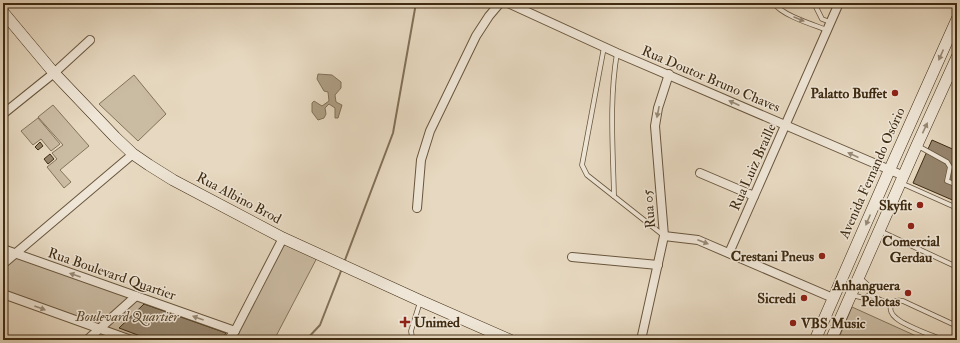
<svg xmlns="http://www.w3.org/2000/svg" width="960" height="343" viewBox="0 0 960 343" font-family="'IM FELL Double Pica',serif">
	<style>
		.green { fill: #cabba3; stroke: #84735a }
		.water { fill: #ae9e85; stroke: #827057 }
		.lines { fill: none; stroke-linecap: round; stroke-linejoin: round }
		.stream { stroke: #827057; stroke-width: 2 }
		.building { fill: #96856d; stroke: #3f2b11 }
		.lane-casing { stroke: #69563d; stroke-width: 5.5 }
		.street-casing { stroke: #69563d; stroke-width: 10 }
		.secondary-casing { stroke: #3f2b11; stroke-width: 12 }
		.path { stroke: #3f2b11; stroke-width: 1; stroke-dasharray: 3 2; stroke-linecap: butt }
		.lane { stroke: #efe6d7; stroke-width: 4 }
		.street { stroke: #efe6d7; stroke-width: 8 }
		.secondary { stroke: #efe6d7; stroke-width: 11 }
		.oneway { fill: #978874 }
		.poi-dot { fill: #8f2418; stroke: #efe6d7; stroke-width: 1.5 }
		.labels { text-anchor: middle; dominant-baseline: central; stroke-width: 3; stroke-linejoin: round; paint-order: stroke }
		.street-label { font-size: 14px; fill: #3f2b11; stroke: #efe6d7 }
		.poi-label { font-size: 14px; font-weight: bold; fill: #3f2b11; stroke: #efe6d7; text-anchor: end }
		.park-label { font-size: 14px; font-style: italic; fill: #5b482e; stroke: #efe6d7 }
	</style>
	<rect width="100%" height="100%" fill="#e7d9c1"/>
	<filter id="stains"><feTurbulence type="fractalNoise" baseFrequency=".005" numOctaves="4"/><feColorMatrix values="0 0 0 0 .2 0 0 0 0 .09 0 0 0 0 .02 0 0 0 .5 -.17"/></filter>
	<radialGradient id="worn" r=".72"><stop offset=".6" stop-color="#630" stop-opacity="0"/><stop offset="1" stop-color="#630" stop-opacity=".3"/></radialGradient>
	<g class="green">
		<polygon points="134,75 166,114 138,141 99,104"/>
		<polygon points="53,105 89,146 60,170 71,182 64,188 47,167 57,159 52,153 63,145 38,117"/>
		<polygon points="38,118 60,144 51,151 41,139 33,145 21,131"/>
		<polygon points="283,238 319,254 274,340 131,340 3,294 3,249 234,331"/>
		<polygon points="852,307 925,340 838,340"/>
	</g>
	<polygon class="water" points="318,74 332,75 341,82 341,88 335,95 336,102 342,105 338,118 335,118 335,108 329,104 325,108 326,114 324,118 318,120 312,112 312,103 314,101 322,106 329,101 328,92 324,91 317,79"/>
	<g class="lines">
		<g class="stream">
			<polyline points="345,260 393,133 416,3"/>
			<polyline points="306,340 320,325 341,271"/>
		</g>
	</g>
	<g class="building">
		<polygon points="932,140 957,151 957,202 913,183"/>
		<polygon points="40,142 43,146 38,150 35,147"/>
		<polygon points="50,154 54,159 48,164 44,159"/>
		<polygon points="144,304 226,333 221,340 151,340 119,328"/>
	</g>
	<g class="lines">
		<defs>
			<g id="lane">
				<path d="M774 3C781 15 814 25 827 30"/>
				<polyline points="814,3 822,19 830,22"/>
				<polyline points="604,47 582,165 587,175 663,235"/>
				<polyline points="918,146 947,162 950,167 947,181 957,185"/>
				<polyline points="901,183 957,208"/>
				<path d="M614 196C613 149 609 100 617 53"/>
				<polyline points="880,231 957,267"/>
				<polyline points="852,295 864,298 870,295 871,288 859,277"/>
				<polyline points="870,295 891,305"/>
				<polyline points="415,340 412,337 411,331 420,302"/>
				<path d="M943 340C931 335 905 326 896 318 887 311 889 298 903 301L957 326"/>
			</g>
			<g id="street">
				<polyline points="508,3 617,53 904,176"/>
				<polyline points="3,114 54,73 90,40"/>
				<polyline points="700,173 754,196"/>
				<polyline points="417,208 421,160 430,131 476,36 489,16 500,3"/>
				<polyline points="664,236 698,240 833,298"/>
				<polyline points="3,249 235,331"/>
				<polyline points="729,253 839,3"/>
				<polyline points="572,257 658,265"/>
				<polyline points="3,264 133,154"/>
				<polyline points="3,294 131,340"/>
				<polyline points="87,340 136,296"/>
				<polyline points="228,340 235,331 283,238"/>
				<polyline points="641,340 664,236 655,126 658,108 669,74"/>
			</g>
			<g id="secondary">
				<polyline points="3,12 54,73 115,137 133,154 149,165 173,180 283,238 421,301 510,340"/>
				<polyline points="815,340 889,171 957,19"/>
				<polyline points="831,340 917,145 957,57"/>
			</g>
		</defs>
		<use href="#lane" class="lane-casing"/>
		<use href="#street" class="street-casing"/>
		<use href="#secondary" class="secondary-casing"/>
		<polyline class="path" points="954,49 957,43"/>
		<use href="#lane" class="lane"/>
		<use href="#street" class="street"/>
		<use href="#secondary" class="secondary"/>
	</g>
	<defs><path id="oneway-solid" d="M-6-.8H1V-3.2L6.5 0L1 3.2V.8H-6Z"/></defs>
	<g class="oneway">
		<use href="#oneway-solid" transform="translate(799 19) rotate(23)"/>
		<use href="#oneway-solid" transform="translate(941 55) rotate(114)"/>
		<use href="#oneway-solid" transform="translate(734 103) rotate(-156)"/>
		<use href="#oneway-solid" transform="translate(658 112) rotate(101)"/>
		<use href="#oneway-solid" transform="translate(925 128) rotate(-65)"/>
		<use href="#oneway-solid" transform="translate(853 155) rotate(-156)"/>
		<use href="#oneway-solid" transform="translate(868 220) rotate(113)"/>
		<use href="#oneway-solid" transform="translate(703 242) rotate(21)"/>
		<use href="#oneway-solid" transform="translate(75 275) rotate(-161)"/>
		<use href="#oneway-solid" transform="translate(40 308) rotate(20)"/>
		<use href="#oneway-solid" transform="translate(198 318) rotate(-160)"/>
	</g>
	<g class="poi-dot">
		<circle cx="895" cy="93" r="4"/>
		<circle cx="920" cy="205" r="4"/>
		<circle cx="911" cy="226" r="4"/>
		<circle cx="822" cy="256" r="4"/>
		<circle cx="908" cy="293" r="4"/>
		<circle cx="804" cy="298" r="4"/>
		<path d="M403 316h4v4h4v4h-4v4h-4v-4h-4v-4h4z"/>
		<circle cx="793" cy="323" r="4"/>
	</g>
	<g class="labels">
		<g class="street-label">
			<text transform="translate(711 79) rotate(23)">Rua Doutor Bruno Chaves</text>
			<text transform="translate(753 167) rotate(-66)">Rua Luiz Braille</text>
			<text transform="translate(872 173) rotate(-66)">Avenida Fernando Osório</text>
			<text transform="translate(239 198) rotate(28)">Rua Albino Brod</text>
			<text transform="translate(649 209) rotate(-95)">Rua 05</text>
			<text transform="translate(112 274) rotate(19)">Rua Boulevard Quartier</text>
		</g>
		<g class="poi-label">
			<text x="887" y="93">Palatto Buffet</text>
			<text x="912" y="205">Skyfit</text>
			<text x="911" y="241" text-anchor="middle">Comercial<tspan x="911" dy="16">Gerdau</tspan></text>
			<text x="814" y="256">Crestani Pneus</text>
			<text x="900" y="285">Anhanguera<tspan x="900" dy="16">Pelotas</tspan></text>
			<text x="796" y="298">Sicredi</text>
			<text x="414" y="322" text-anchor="start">Unimed</text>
			<text x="801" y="323" text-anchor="start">VBS Music</text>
		</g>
		<g class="park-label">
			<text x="127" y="316">Boulevard Quartier</text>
		</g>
	</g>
	<rect width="960" height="343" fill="none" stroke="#e7d9c1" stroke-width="16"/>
	<rect x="4" y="4" width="952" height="335" fill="none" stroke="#3f2b11" stroke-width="2"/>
	<rect x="8" y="8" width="944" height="327" fill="none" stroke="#3f2b11"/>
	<rect width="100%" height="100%" filter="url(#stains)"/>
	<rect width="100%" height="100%" fill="url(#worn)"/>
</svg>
